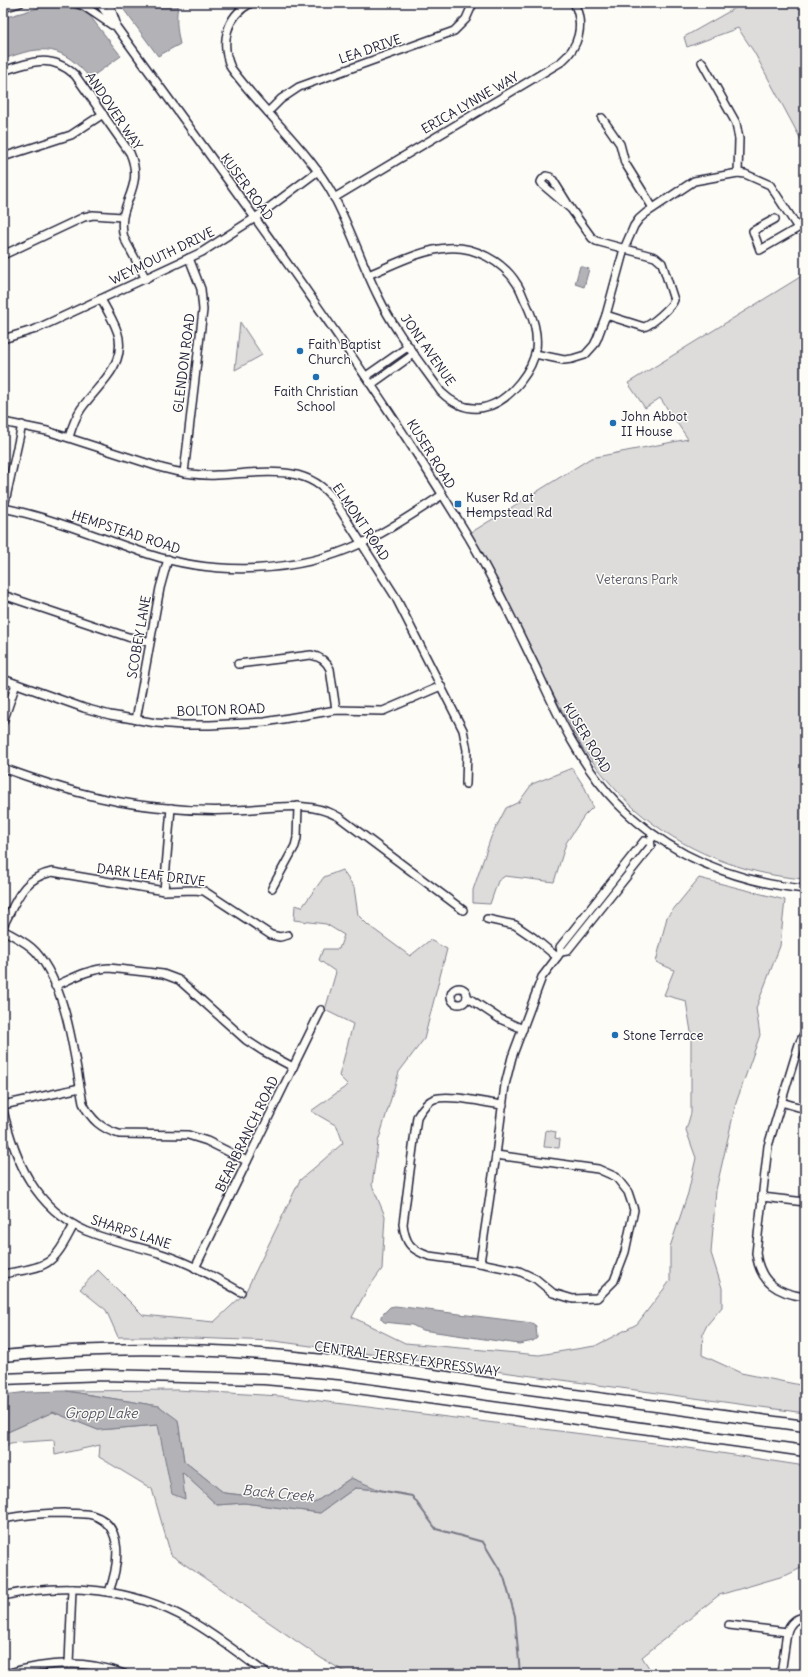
<svg xmlns="http://www.w3.org/2000/svg" width="808" height="1677" viewBox="0 0 808 1677" font-family="Delius,sans-serif">
	<style>
		.green { fill: #dddcdb; stroke: #807f8b }
		.water { fill: #b2b2b7; stroke: #787885 }
		.lines { fill: none; stroke-linecap: round; stroke-linejoin: round }
		.stream { stroke: #787885; stroke-width: 2 }
		.minor-casing { stroke: #22223b; stroke-width: 10 }
		.highway-casing { stroke: #22223b; stroke-width: 13 }
		.minor { stroke: #fdfcf7; stroke-width: 7 }
		.highway { stroke: #fdfcf7; stroke-width: 10 }
		.poi-dot { fill: #1f6fb2; stroke: #fdfcf7; stroke-width: 1.5 }
		.labels { text-anchor: middle; dominant-baseline: central; stroke-width: 3; stroke-linejoin: round; paint-order: stroke }
		.street-label { font-size: 13px; fill: #22223b; stroke: #fdfcf7 }
		.poi-label { font-size: 13px; fill: #22223b; stroke: #fdfcf7; text-anchor: start }
		.park-label { font-size: 13px; fill: #5a5a6b; stroke: #fdfcf7 }
		.water-label { font-size: 14px; font-style: italic; fill: #545466; stroke: #fdfcf7 }
	</style>
	<rect width="100%" height="100%" fill="#fdfcf7"/>
	<filter id="ink" filterUnits="userSpaceOnUse"><feTurbulence type="fractalNoise" baseFrequency=".025" numOctaves="2"/><feDisplacementMap in="SourceGraphic" scale="8" xChannelSelector="R" yChannelSelector="G"/><feConvolveMatrix kernelMatrix="1 2 1 2 8 2 1 2 1" color-interpolation-filters="sRGB"/></filter>
	<g filter="url(#ink)">
		<g class="green">
			<polygon points="744,3 805,3 805,147 754,52 738,28 687,47 684,37"/>
			<path d="M805 274V624L800 625 805 641V879C744 875 681 850 635 809 615 791 599 770 583 749L467 535 591 458 688 439 660 398 645 408 628 383Z"/>
			<polygon points="240,322 262,355 235,370"/>
			<polygon points="572,768 585,788 593,807 584,816 566,843 554,882 505,876 498,881 490,904 473,903 473,890 491,837 506,808 519,802 532,784"/>
			<polygon points="342,870 354,887 358,915 368,925 410,956 430,940 447,949 424,1039 399,1072 378,1142 372,1185 385,1216 382,1269 367,1290 352,1317 405,1343 539,1355 595,1346 637,1324 670,1281 670,1247 688,1193 696,1158 686,1130 691,1113 691,1032 686,1001 664,995 674,970 656,962 667,917 699,878 785,900 780,946 756,1008 760,1035 736,1103 716,1190 711,1253 722,1288 722,1307 707,1325 703,1333 702,1355 741,1373 805,1386 805,1413 274,1341 162,1337 118,1337 106,1310 80,1289 98,1270 143,1315 214,1322 245,1293 300,1180 343,1143 337,1126 311,1111 348,1085 339,1076 353,1024 325,1010 336,972 319,960 323,949 339,949 344,935 326,924 294,920 295,905 302,907 324,877"/>
			<polygon points="546,1130 556,1132 555,1138 560,1139 559,1148 544,1147"/>
			<polygon points="177,1390 280,1396 662,1444 805,1466 805,1566 787,1575 719,1595 642,1657 653,1674 349,1674 321,1658 171,1555 152,1489 99,1457 100,1445 55,1455 54,1440 10,1443 3,1449 3,1434 53,1412 98,1430 158,1425 182,1472 217,1505 244,1503 320,1513 355,1488 378,1490 351,1478 314,1503 224,1493 184,1461 178,1421 159,1406 66,1391"/>
		</g>
		<g class="water">
			<path d="M119 3H179C175 15 177 31 180 44L158 56Z"/>
			<path d="M52 4 81 10 90 16 121 56 90 78C62 45 44 44 4 59L3 18Z"/>
			<polygon points="580,266 589,269 584,287 575,284"/>
			<polygon points="395,1306 532,1323 536,1326 537,1338 533,1341 519,1344 422,1330 412,1325 384,1322 381,1319 381,1316 390,1307"/>
			<polygon points="66,1391 159,1406 178,1420 184,1461 224,1493 314,1503 351,1478 380,1490 355,1488 320,1513 244,1503 217,1505 182,1472 185,1499 172,1494 158,1425 98,1430 53,1412 3,1434 3,1395 28,1392"/>
		</g>
		<g class="lines">
			<polyline class="stream" points="379,1490 412,1496 436,1529 483,1542 504,1577 515,1616 520,1674"/>
			<defs>
				<g id="minor">
					<polyline points="76,3 84,6 112,25"/>
					<path d="M99 3C223 174 350 343 460 523 489 569 512 619 536 668 558 716 580 765 617 803 668 855 734 882 805 889"/>
					<polyline points="109,3 116,23"/>
					<path d="M251 3C226 16 220 43 231 68 262 110 302 144 329 188 349 222 360 260 378 296 394 330 419 361 441 392 469 419 498 410 520 382 528 372 534 362 536 349 538 332 533 318 526 303 523 297 521 290 517 284 503 261 474 246 448 248 420 250 393 265 368 275"/>
					<polyline points="3,8 20,3"/>
					<polyline points="702,62 736,123 739,139 738,173"/>
					<path d="M3 71C31 62 51 53 75 75L130 153C146 190 115 203 124 238L146 279"/>
					<polyline points="268,112 281,99 299,87 454,31 466,19 473,3"/>
					<polyline points="602,118 620,144 625,163 653,208"/>
					<polyline points="3,157 71,135 103,114"/>
					<path d="M334 198 561 62C579 47 585 25 574 3"/>
					<path d="M571 209 543 185 541 182 542 180 546 176 550 177 553 180 571 209 592 238 596 241 655 257 662 263 674 300C672 307 651 325 644 327L606 315"/>
					<polyline points="3,255 84,217 93,215 122,217"/>
					<polyline points="3,339 36,329 202,252 255,218 318,171"/>
					<polyline points="535,354 564,360 572,359 585,355 594,345 597,339 606,315 624,249 634,226 639,219 646,213 694,181 738,173 745,174 770,185 798,228 760,250 753,231 775,219"/>
					<polyline points="366,376 409,346"/>
					<polyline points="372,384 414,354"/>
					<path d="M3 422 47 431 162 468C180 473 198 476 217 475 258 474 306 461 334 500L395 596 463 730 467 750 466 784"/>
					<path d="M69 437C72 427 75 418 81 409 96 387 124 368 119 338 117 325 107 311 101 299"/>
					<polyline points="184,473 203,310 201,289 189,258"/>
					<path d="M3 508C53 518 100 538 148 554 216 576 296 574 362 543 390 530 416 512 442 495"/>
					<polyline points="3,511 22,425"/>
					<polyline points="3,595 128,637 150,642"/>
					<path d="M238 664 311 655C321 657 326 661 330 669L336 710"/>
					<polyline points="3,679 84,708 110,715 156,723 182,725 210,725 265,722 336,710 383,711 441,686"/>
					<polyline points="136,720 160,588 168,559"/>
					<polyline points="3,722 16,684"/>
					<path d="M3 768C53 786 103 802 156 807 182 810 209 811 235 810 270 809 307 799 339 817L463 910"/>
					<polyline points="272,888 295,846 297,838 298,806"/>
					<polyline points="164,891 171,808"/>
					<polyline points="487,919 515,925 534,938 557,957"/>
					<path d="M3 926C16 902 22 878 52 872L164 891 194 890 204 891 271 935 280 937 288 935"/>
					<path d="M3 930C15 937 27 942 36 952 68 989 74 1057 83 1103 91 1120 102 1129 119 1134L188 1135 207 1141 247 1161"/>
					<polyline points="561,952 560,947 644,841 650,841 652,838"/>
					<path d="M55 986C73 978 89 969 109 968L163 974 179 980 246 1040 263 1051 293 1067"/>
					<circle cx="459" cy="996" r="8"/>
					<polyline points="467,997 500,1019 523,1029"/>
					<path d="M805 1032 799 1044 768 1146 756 1253C760 1283 777 1293 805 1297"/>
					<polyline points="781,1102 805,1109"/>
					<polyline points="3,1105 80,1088"/>
					<path d="M503 1105C485 1103 450 1094 434 1099 426 1102 421 1110 417 1117L403 1224C405 1243 411 1250 429 1256L480 1263 496 1155 505 1085 512 1057 542 977 561 952 567 951 651 846 650 841"/>
					<path d="M3 1110C15 1161 35 1208 86 1231 110 1241 137 1246 162 1254 190 1263 216 1278 241 1292"/>
					<polyline points="762,1197 805,1202"/>
					<polyline points="480,1263 519,1271 536,1279 553,1293 573,1299 597,1298 614,1281 625,1252 634,1210 628,1192 616,1177 598,1169 496,1155"/>
					<polyline points="195,1268 321,1010"/>
					<path d="M3 1274C17 1271 36 1270 48 1262 60 1254 67 1237 74 1225"/>
					<path d="M3 1519C23 1515 44 1513 64 1513 73 1514 83 1513 92 1515 126 1525 118 1567 109 1592"/>
					<path d="M3 1596C65 1582 133 1588 189 1620 217 1636 242 1656 267 1674"/>
					<polyline points="729,1625 787,1632"/>
					<polyline points="69,1664 72,1589"/>
					<path d="M6 1674C44 1662 86 1659 124 1674"/>
					<path d="M781 1674 787 1632C790 1623 795 1618 805 1617"/>
				</g>
				<g id="highway">
					<path d="M3 1356C107 1346 220 1348 323 1360 382 1367 441 1376 500 1385 601 1399 703 1412 805 1426"/>
					<polyline points="3,1379 103,1375 264,1379 343,1386 805,1451"/>
				</g>
			</defs>
			<use href="#minor" class="minor-casing"/>
			<use href="#highway" class="highway-casing"/>
			<use href="#minor" class="minor"/>
			<use href="#highway" class="highway"/>
		</g>
	</g>
	<g class="poi-dot">
		<circle cx="300" cy="351" r="4"/>
		<circle cx="316" cy="377" r="4"/>
		<circle cx="613" cy="423" r="4"/>
		<rect x="454" y="500" width="8" height="8" rx="2"/>
		<circle cx="615" cy="1035" r="4"/>
	</g>
	<g class="labels">
		<g class="street-label">
			<text transform="translate(370 49) rotate(-19)">LEA DRIVE</text>
			<text transform="translate(470 103) rotate(-30)">ERICA LYNNE WAY</text>
			<text transform="translate(114 111) rotate(56)">ANDOVER WAY</text>
			<text transform="translate(247 187) rotate(54)">KUSER ROAD</text>
			<text transform="translate(162 256) rotate(-26)">WEYMOUTH DRIVE</text>
			<text transform="translate(428 350) rotate(55)">JONI AVENUE</text>
			<text transform="translate(184 363) rotate(-83)">GLENDON ROAD</text>
			<text transform="translate(431 454) rotate(58)">KUSER ROAD</text>
			<text transform="translate(361 522) rotate(56)">ELMONT ROAD</text>
			<text transform="translate(126 532) rotate(18)">HEMPSTEAD ROAD</text>
			<text transform="translate(139 637) rotate(-80)">SCOBEY LANE</text>
			<text transform="translate(221 710) rotate(-2)">BOLTON ROAD</text>
			<text transform="translate(587 738) rotate(59)">KUSER ROAD</text>
			<text transform="translate(151 875) rotate(7)">DARK LEAF DRIVE</text>
			<text transform="translate(247 1134) rotate(-64)">BEAR BRANCH ROAD</text>
			<text transform="translate(131 1232) rotate(18)">SHARPS LANE</text>
			<text transform="translate(407 1359) rotate(8)">CENTRAL JERSEY EXPRESSWAY</text>
		</g>
		<g class="poi-label">
			<text x="308" y="344">Faith Baptist<tspan x="308" dy="15">Church</tspan></text>
			<text x="316" y="391" text-anchor="middle">Faith Christian<tspan x="316" dy="15">School</tspan></text>
			<text x="621" y="416">John Abbot<tspan x="621" dy="15">II House</tspan></text>
			<text x="466" y="497">Kuser Rd at<tspan x="466" dy="15">Hempstead Rd</tspan></text>
			<text x="623" y="1035">Stone Terrace</text>
		</g>
		<g class="park-label">
			<text x="637" y="579">Veterans Park</text>
		</g>
		<g class="water-label">
			<text x="101" y="1413">Gropp Lake</text>
			<text transform="translate(278 1493) rotate(5)">Back Creek</text>
		</g>
	</g>
	<rect width="808" height="1677" fill="none" stroke="#fdfcf7" stroke-width="16"/>
	<rect x="8" y="8" width="792" height="1661" fill="none" stroke="#22223b" stroke-width="1.5" filter="url(#ink)"/>
</svg>
